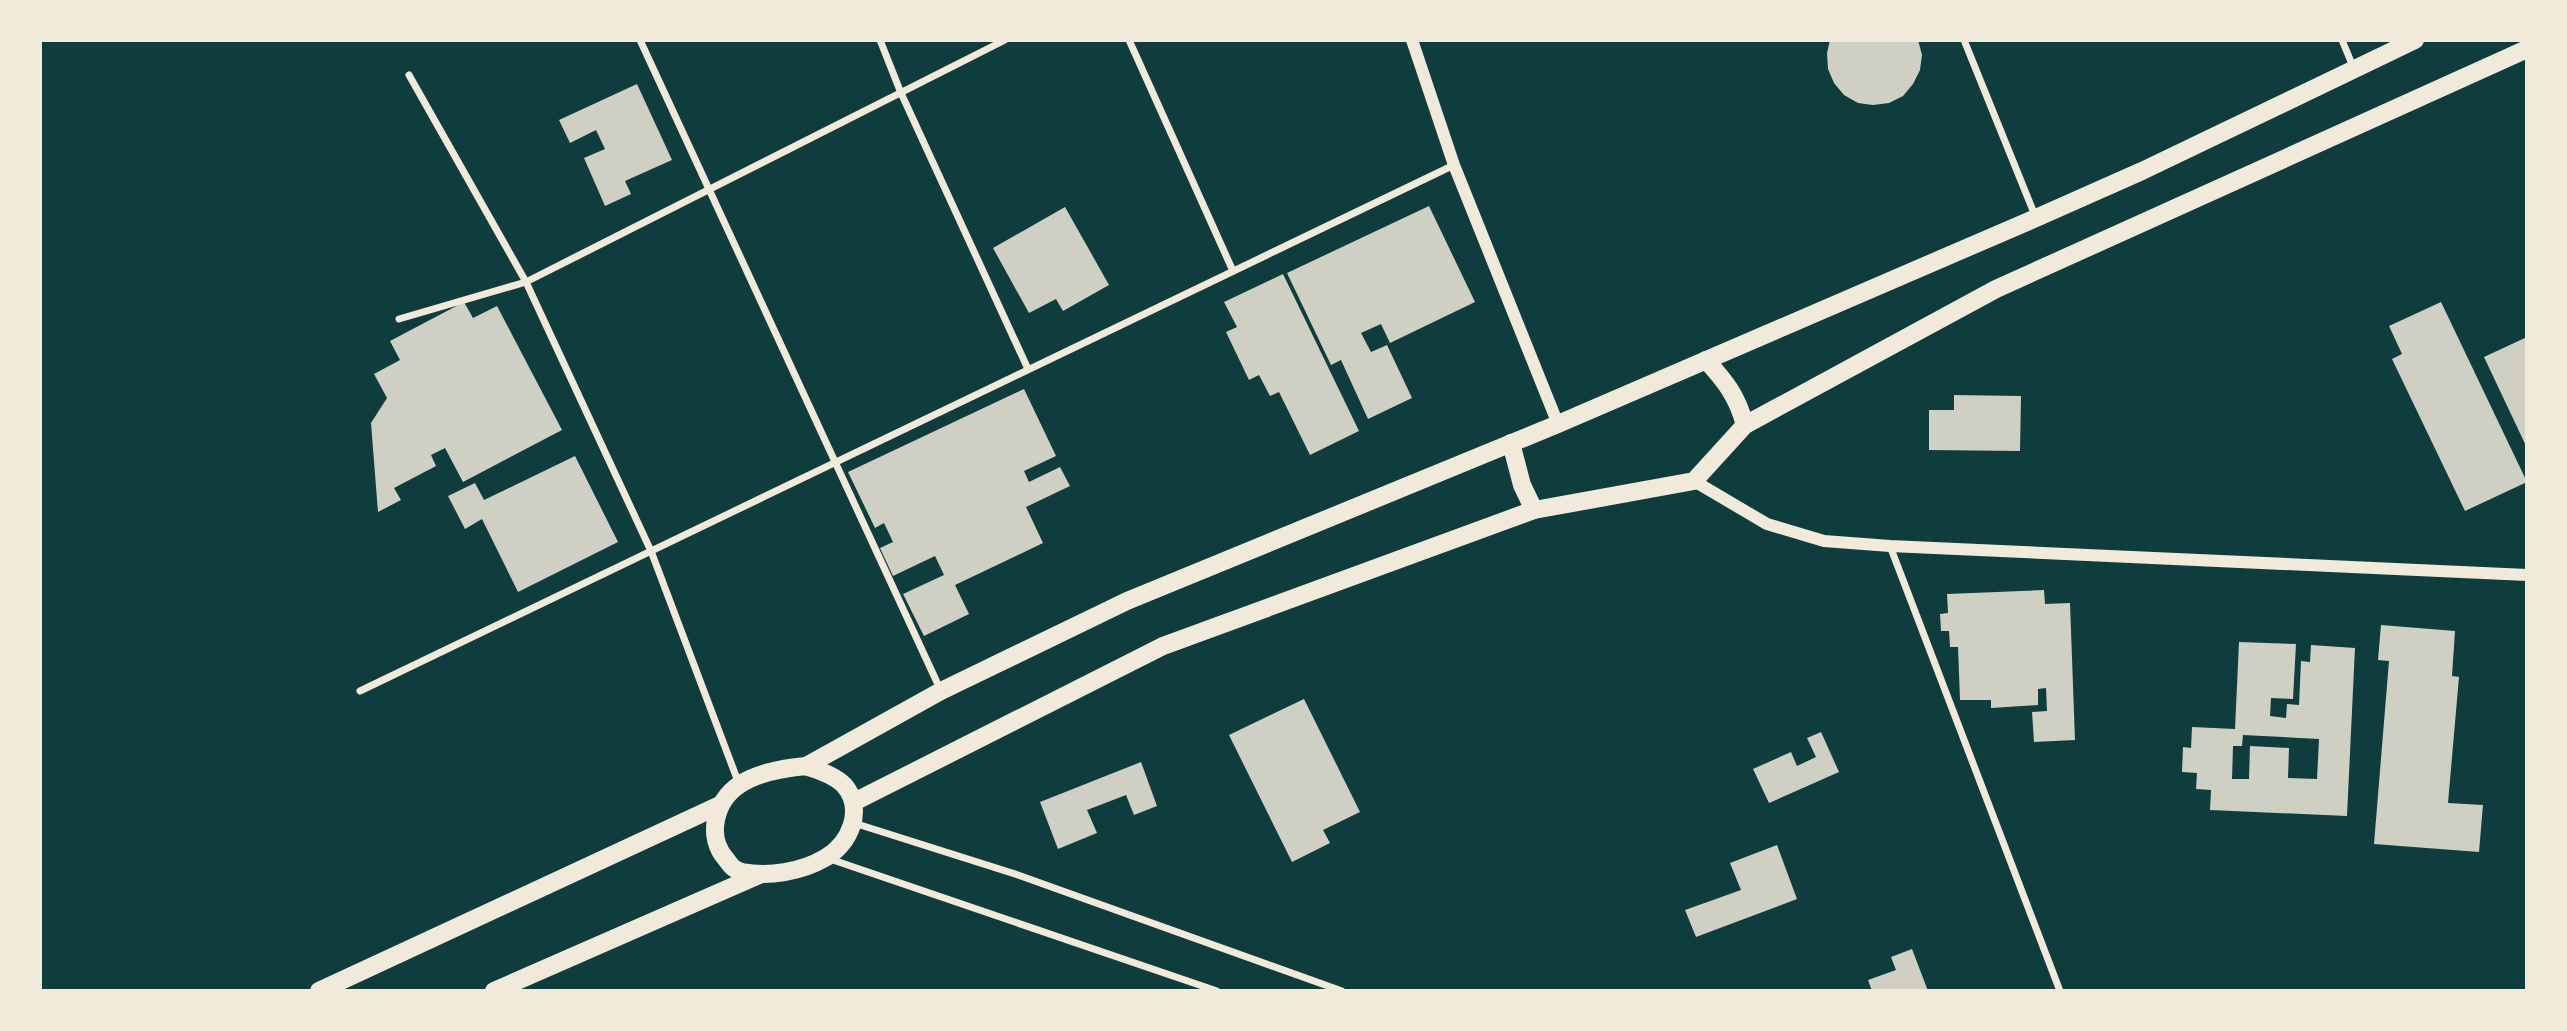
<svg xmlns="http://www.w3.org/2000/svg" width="2567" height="1031" viewBox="0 0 2567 1031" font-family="Montserrat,sans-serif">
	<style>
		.building { fill: #cfcfc3; fill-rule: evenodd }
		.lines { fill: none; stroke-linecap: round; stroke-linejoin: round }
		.minor { stroke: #f1e9da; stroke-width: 7 }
		.tertiary { stroke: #f1e9da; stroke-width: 12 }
		.primary { stroke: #f1e9da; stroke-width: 18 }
	</style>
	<rect width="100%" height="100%" fill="#0f3d3e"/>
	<g class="building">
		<polygon points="1830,40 1918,40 1922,55 1920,70 1913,84 1903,96 1889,103 1873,105 1858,103 1844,95 1834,83 1828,69 1827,53"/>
		<polygon points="637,84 672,160 625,181 631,194 605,206 584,158 605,149 596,130 570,143 559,120"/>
		<polygon points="1429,206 1475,302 1390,343 1381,324 1361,333 1371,352 1387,345 1412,398 1368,419 1341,360 1331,365 1287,273"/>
		<polygon points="1065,207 1109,285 1063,311 1056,299 1029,313 993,248"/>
		<polygon points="1283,274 1359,431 1310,455 1279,392 1270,396 1259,375 1249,380 1226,332 1237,327 1224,302"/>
		<polygon points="464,302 473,318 497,306 562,430 463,482 445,448 431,455 436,466 394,488 401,500 378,512 371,423 387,398 374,374 400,360 390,341"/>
		<polygon points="2441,302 2527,482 2465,511 2392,359 2402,354 2389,326"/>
		<polygon points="2527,337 2527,448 2484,357"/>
		<polygon points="1024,389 1056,456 1024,471 1029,482 1060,467 1070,486 1026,507 1043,543 955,585 969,614 924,636 903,594 944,575 935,556 893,576 880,548 893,542 884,523 875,528 848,472"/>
		<polygon points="1954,395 2021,396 2020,451 1929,450 1929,410 1954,410"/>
		<polygon points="575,456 618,542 518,592 482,519 465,529 448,496 475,483 484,500"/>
		<polygon points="2044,590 2045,604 2070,603 2075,740 2034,742 2032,712 2047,711 2046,688 2038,689 2038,705 1991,708 1991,700 1960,700 1958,647 1950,647 1949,631 1941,631 1940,614 1948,613 1947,594"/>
		<polygon points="2381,625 2455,631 2452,676 2459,677 2448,803 2483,805 2479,852 2374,844 2389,661 2378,660"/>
		<path d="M2239 642 2296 644 2293 699 2271 698 2270 716 2286 718 2287 704 2299 705 2301 661 2310 662 2311 645 2355 648 2347 816 2210 810 2211 790 2196 789 2197 773 2182 772 2183 747 2191 748 2192 727 2235 729ZM2243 735 2319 739 2317 779 2288 778 2289 748 2250 746 2249 779H2232L2233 746H2242Z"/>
		<polygon points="1304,699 1360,812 1323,830 1330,843 1292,862 1229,735"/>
		<polygon points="1821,732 1839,772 1769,803 1753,769 1791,752 1797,766 1816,757 1807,738"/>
		<polygon points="1141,762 1157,806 1134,815 1126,795 1087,810 1097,833 1058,849 1040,802"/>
		<polygon points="1777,845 1797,899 1696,937 1685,910 1741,890 1730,863"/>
		<polygon points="1912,949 1928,991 1872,991 1868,980 1896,970 1891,957"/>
	</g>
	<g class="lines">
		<g class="minor">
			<polyline points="640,40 941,691"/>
			<polyline points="880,40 901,93 1028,369"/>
			<polyline points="1129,40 1233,271"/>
			<polyline points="1964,40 2036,218"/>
			<polyline points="2342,40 2354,69"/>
			<polyline points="409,75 526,282 651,551 739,784"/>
			<polyline points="399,319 526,282 1005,40"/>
			<polyline points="1890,546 2060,991"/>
			<polyline points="360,691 1454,165"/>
			<polyline points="854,823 1018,875 1342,991"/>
			<polyline points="830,859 1217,991"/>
		</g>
		<g class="tertiary">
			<polyline points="1412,40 1454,165 1558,424"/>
			<polyline points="1694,481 1767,524 1824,541 1890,546 2527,575"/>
		</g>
		<g class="primary">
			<path d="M1706 360C1726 382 1737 396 1745 425"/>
			<polyline points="1511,443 1522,485 1534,510"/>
			<polyline points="806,766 941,691 1127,601 1558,424 2036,218 2142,171 2415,40"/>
			<path d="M806 766C819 771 834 775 844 785 865 809 850 844 825 858 801 872 769 877 742 872 734 870 731 866 726 859 706 837 715 801 739 785 758 772 784 768 806 766Z"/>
			<polyline points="854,802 1163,646 1534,510 1694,481 1745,425 1996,289 2527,49"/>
			<polyline points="319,991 720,805"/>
			<polyline points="494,991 759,875"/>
		</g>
	</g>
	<rect width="2567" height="1031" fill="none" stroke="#f1e9da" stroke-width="84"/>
</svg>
